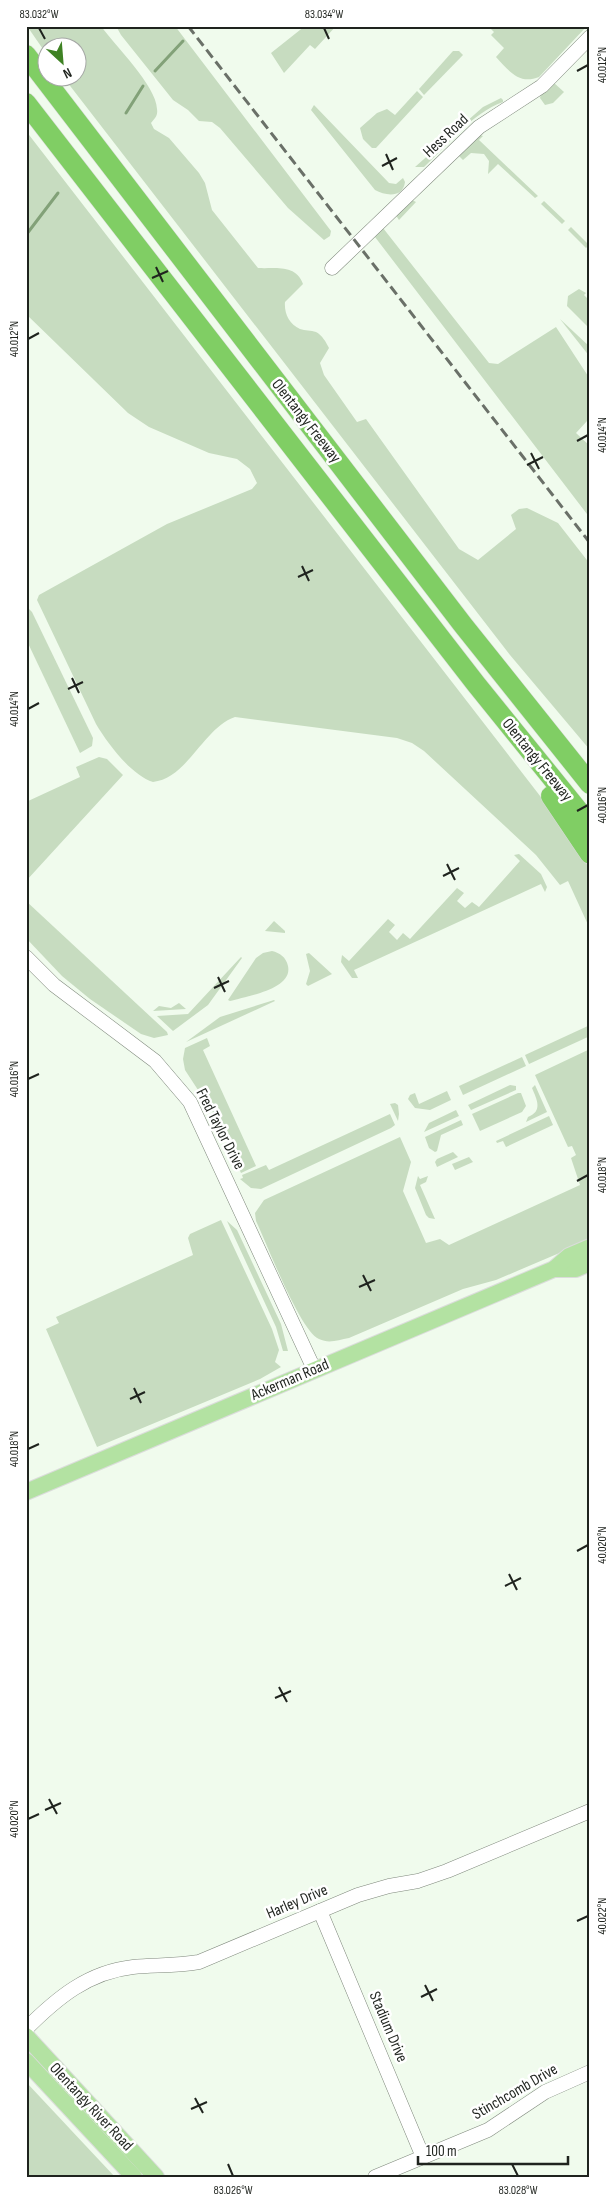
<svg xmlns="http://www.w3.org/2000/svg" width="616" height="2203" viewBox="0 0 616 2203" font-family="'Sofia Sans Condensed',sans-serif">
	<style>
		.green { fill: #c7dcc0 }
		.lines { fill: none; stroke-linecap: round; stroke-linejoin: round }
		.stream { stroke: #82a178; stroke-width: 3 }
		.minor-casing { stroke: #7f887c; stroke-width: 15 }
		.major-casing { stroke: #dbdcdb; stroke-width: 18 }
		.highway-casing { stroke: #dbdcdb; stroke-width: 21 }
		.minor { stroke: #fff; stroke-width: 14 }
		.major { stroke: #b3e2a2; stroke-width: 16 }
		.highway { stroke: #80ce64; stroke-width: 20 }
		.rail { stroke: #6a7068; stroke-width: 3; stroke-dasharray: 10 5; stroke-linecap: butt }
		.ticks { fill: none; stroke: #1f231e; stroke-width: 2 }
		.labels { text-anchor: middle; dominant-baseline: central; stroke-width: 5; stroke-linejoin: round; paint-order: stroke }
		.street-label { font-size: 16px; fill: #1f231e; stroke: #fff }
		.neatline { fill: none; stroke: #1f231e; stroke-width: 2 }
		.ticks-label { font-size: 12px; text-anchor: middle; fill: #1f231e }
	</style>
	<rect width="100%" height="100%" fill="#f0fbed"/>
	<g class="green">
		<path d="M27 26H101C115 46 156 85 157 109 158 116 155 118 151 123L154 129 169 138 199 173 205 183 212 210 258 268C275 269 296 264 303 284L285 302C284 313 289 324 300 329 305 331 311 330 316 332 322 335 326 342 329 348L320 363 324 375 357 422 366 419 459 549 478 560 516 529 511 515 519 509 527 508 558 523 590 564V750L510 655 64 78H78V48H48L47 55Z"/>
		<polygon points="116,26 175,26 331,231 330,236 324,240 288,208 220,128 212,122 199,121 188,110 173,100 121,35"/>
		<polygon points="305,26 336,26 315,49 310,45 284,73 271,53"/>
		<path d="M488 26H587L539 77C519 85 509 71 496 57L504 48 491 35 494 32Z"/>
		<polygon points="453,51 459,51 463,55 424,95 419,89"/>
		<polygon points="553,82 564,92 553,103 545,105 540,98 541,94"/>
		<polygon points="417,91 423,97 376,148 372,148 363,139 360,128 377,113 387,109 395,115"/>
		<path d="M501 98 503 100V102C472 113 448 145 424 167H415L483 107Z"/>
		<path d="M314 105 389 183 396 184 403 178 405 182C403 198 386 196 375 190L311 110Z"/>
		<path d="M26 131 554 814 590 869V929L568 881 560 885 536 855 424 751 412 743 397 738 235 717C203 728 188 778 153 782 131 775 108 744 96 724L37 600 39 595 167 524 252 489 257 483 250 469 237 459 209 453 149 427 128 413 26 314Z"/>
		<polygon points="480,135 483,136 479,140 538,196 535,198 498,164 488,174 489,161 484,154 471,153 463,160 457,154"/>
		<polygon points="410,199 416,202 399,220 395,214"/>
		<polygon points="544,201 565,221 562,224 541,204"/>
		<polygon points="571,227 589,245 586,248 568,230"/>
		<polygon points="383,228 489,363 498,364 556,327 590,379 590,423 587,421 576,433 590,446 590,518 375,237"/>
		<polygon points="579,289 586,293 584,295 590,301 590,325 588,327 567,306 568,296"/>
		<polygon points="560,319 590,347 590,357"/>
		<polygon points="26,606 32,612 93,738 92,746 80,753 26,639"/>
		<polygon points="99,757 107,759 123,775 26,881 26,802 80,777 76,767"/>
		<polygon points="519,854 541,874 547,887 545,892 541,884 354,970 358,978 352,978 341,962 342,955 349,961 388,919 395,925 389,932 397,940 403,933 410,939 457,888 464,893 457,901 465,908 472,902 479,907 520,861 514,855"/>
		<polygon points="26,901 167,1032 168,1035 154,1038 141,1034 90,999 62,976 26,938"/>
		<polygon points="274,921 285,931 285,933 265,931"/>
		<path d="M272 951C280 953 286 957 288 966 293 989 247 996 230 1001L228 1000 256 958 263 953Z"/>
		<polygon points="309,953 332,974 308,986 306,984 310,971 306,954"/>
		<polygon points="241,957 242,958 208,1005 173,1031 157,1016 188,1014"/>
		<polygon points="274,1000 275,1001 186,1042 220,1017"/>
		<polygon points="179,1003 186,1009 153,1011 159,1006 171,1008"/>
		<polygon points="590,1025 590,1036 529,1064 525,1055"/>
		<polygon points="207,1038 210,1046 203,1050 256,1166 241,1173 213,1113 185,1070 183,1059 185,1048"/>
		<path d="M590 1049V1240L496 1280 463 1289 349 1338C338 1340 329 1344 319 1339 300 1331 267 1244 256 1221L255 1213 264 1200 400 1137 411 1162 403 1191 426 1243 440 1239 449 1245 580 1185 571 1158 576 1155 572 1146 568 1147 535 1075Z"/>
		<polygon points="522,1057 526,1066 463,1095 459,1086"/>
		<polygon points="510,1085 516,1086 516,1090 471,1110 468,1105"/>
		<path d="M535 1085 547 1112 526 1122 528 1117C543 1111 537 1100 532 1088Z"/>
		<polygon points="447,1091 451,1100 430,1110 415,1108 408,1099 410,1095 415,1093 419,1104"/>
		<polygon points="518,1093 521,1093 526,1106 522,1112 480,1131 472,1114"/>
		<polygon points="395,1103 398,1105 399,1114 398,1121 390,1104"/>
		<polygon points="456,1110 459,1116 424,1132 429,1123"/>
		<polygon points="390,1114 395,1125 391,1128 261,1189 251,1188 240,1179 243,1178 242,1175 266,1165 269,1170"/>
		<polygon points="549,1116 553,1125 506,1147 503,1141 497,1143 496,1141"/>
		<polygon points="461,1120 463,1125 441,1135 437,1151 435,1152 429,1148 425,1137"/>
		<polygon points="453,1152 458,1157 437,1167 435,1162 437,1159"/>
		<polygon points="469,1157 473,1162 455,1170 452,1164"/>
		<polygon points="418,1176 420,1179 428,1176 426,1182 420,1185 435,1219 429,1218 426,1215 415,1188"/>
		<polygon points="221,1220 272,1329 279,1350 275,1362 281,1367 260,1379 97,1447 46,1329 59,1323 56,1317 193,1255 188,1238 190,1234"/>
		<polygon points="227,1221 237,1230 281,1324 288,1351 283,1351 276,1327"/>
		<polygon points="26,2082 115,2177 26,2177"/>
	</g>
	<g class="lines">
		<g class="stream">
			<polyline points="155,71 183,41"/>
			<polyline points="126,113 143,86"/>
			<polyline points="26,235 58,193"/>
		</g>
		<defs>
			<g id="minor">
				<polyline points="332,268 479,127 542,86 590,37"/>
				<polyline points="26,957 54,985 155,1061 190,1102 314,1369"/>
				<polyline points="320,1911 423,2157"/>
				<path d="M26 2029C57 1998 88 1972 133 1967 155 1965 177 1966 199 1962L358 1895 389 1886 418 1881 447 1871 590 1811"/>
				<polyline points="375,2177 488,2130 545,2092 590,2072"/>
			</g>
			<g id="major">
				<polyline points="554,1269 576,1269 590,1263"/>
				<polyline points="26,1492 554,1269 569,1256 590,1247"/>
				<polyline points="26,2036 156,2177"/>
				<polyline points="26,2061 134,2177"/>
			</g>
			<g id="highway">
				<polyline points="26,55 463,625 590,784"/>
				<polyline points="26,103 476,684 590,825"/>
				<polyline points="551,796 590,854"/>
			</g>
		</defs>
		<use href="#minor" class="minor-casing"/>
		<use href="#major" class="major-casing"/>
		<use href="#highway" class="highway-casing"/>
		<use href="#minor" class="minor"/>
		<use href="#major" class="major"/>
		<use href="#highway" class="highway"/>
		<polyline class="rail" points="188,26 590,543"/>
	</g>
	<path class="ticks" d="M39 28 45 39M324 28 329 39M577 71 588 65M386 154 393 170M382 166 397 158M156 267 163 282M152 278 168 271M28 339 39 333M577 441 588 435M531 453 539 469M527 465 543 457M302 566 309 581M298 577 313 570M72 678 79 693M68 689 83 682M28 709 39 703M577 811 588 805M447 864 455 880M443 876 459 868M218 977 225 992M214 988 229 981M28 1079 39 1074M577 1181 588 1175M363 1275 371 1291M359 1287 375 1280M134 1388 141 1403M130 1399 145 1392M28 1449 39 1444M577 1551 588 1545M509 1574 517 1590M505 1586 521 1578M279 1687 287 1702M275 1698 291 1691M49 1799 57 1814M45 1810 61 1803M28 1819 39 1814M577 1921 588 1916M425 1985 433 2001M421 1997 437 1989M195 2098 203 2113M191 2109 207 2102M228 2164 233 2176M512 2164 518 2176"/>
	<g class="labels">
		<g class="street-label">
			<text transform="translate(446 136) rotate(-43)">Hess Road</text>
			<text transform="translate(306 421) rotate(52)">Olentangy Freeway</text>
			<text transform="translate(537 760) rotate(51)">Olentangy Freeway</text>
			<text transform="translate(220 1129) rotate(63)">Fred Taylor Drive</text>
			<text transform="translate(290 1380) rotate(-23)">Ackerman Road</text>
			<text transform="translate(297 1902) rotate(-23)">Harley Drive</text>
			<text transform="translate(388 2027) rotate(67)">Stadium Drive</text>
			<text transform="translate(515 2092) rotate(-30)">Stinchcomb Drive</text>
			<text transform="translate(91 2107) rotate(47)">Olentangy River Road</text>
		</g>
	</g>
	<rect width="616" height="2203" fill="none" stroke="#ffffff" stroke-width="55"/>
	<g transform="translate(62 62) rotate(154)"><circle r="24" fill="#ffffff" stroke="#a5a7a5"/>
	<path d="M0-4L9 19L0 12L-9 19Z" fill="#3f8224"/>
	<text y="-8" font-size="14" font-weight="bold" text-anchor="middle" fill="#1f231e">N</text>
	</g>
	<path d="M418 2156v8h150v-8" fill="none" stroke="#1f231e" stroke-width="2.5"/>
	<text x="426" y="2156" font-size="15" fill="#1f231e" stroke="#ffffff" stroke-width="4" paint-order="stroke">100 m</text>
	<rect x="28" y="28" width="560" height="2148" class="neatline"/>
	<g class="ticks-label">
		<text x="39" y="18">83.032°W</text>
		<text x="324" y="18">83.034°W</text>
		<text transform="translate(602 65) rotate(-90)" y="4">40.012°N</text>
		<text transform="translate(14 339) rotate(-90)" y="4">40.012°N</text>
		<text transform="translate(602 435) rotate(-90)" y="4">40.014°N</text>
		<text transform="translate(14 709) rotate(-90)" y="4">40.014°N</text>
		<text transform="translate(602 805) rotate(-90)" y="4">40.016°N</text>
		<text transform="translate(14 1079) rotate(-90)" y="4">40.016°N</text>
		<text transform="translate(602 1175) rotate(-90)" y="4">40.018°N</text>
		<text transform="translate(14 1449) rotate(-90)" y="4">40.018°N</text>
		<text transform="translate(602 1545) rotate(-90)" y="4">40.020°N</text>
		<text transform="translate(14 1819) rotate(-90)" y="4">40.020°N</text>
		<text transform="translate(602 1916) rotate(-90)" y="4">40.022°N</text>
		<text x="233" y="2194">83.026°W</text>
		<text x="518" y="2194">83.028°W</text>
	</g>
</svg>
